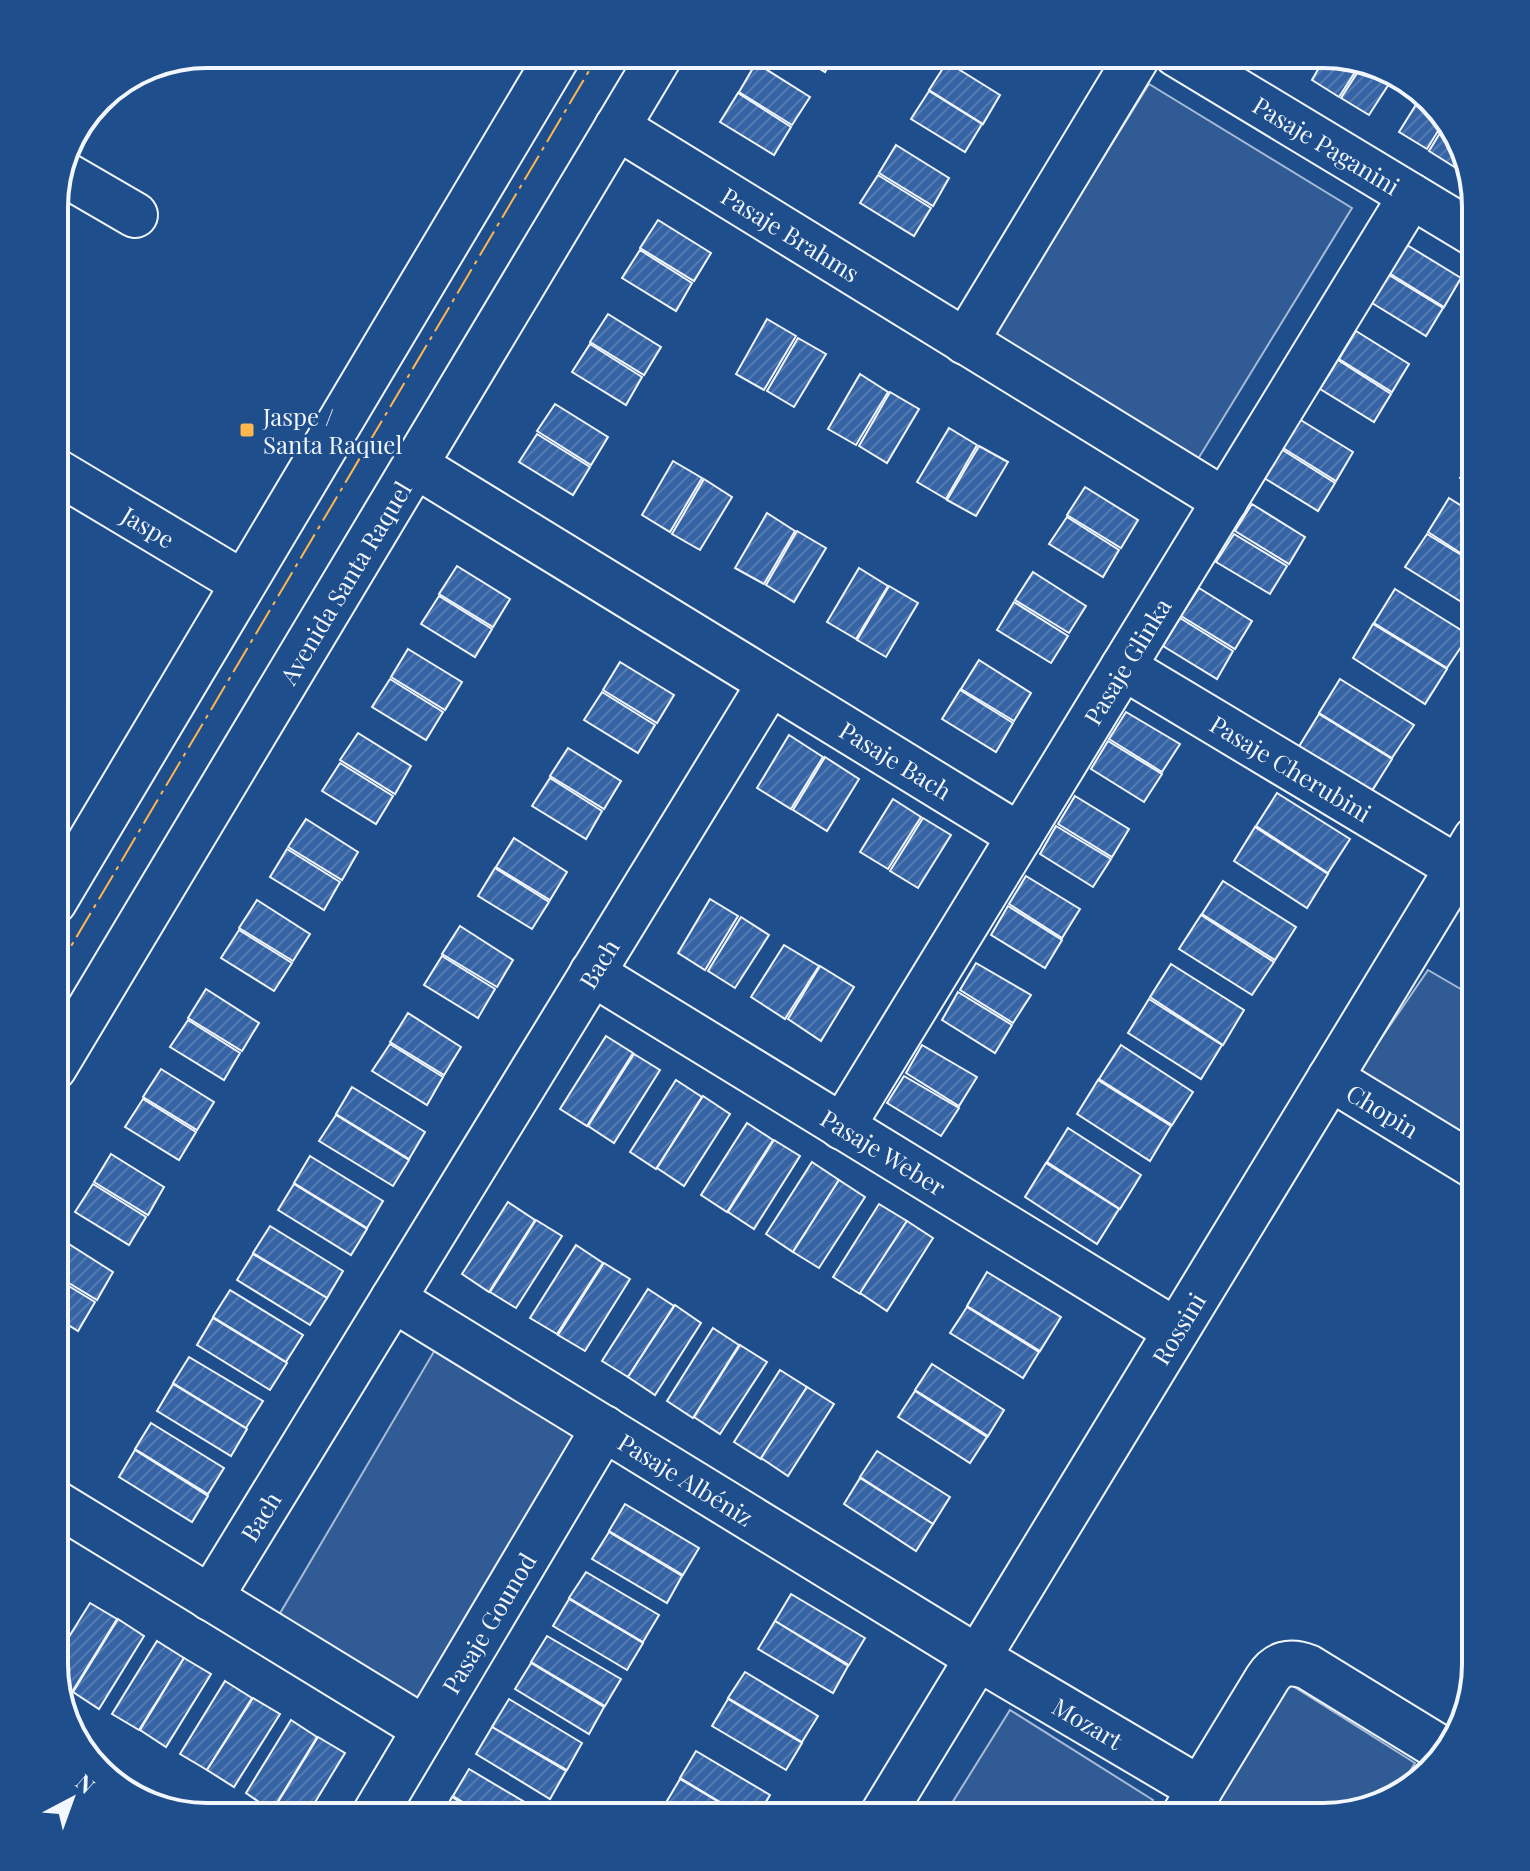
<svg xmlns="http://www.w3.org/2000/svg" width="1530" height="1871" viewBox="0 0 1530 1871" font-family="'Playfair Display',serif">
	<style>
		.park { fill: #305b95; stroke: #a8bbd7; stroke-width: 2 }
		.building { fill: url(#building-hatch); stroke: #f2f6ff; stroke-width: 2 }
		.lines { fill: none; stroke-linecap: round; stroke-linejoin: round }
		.minor-casing { stroke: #f2f6ff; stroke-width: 48 }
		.secondary-casing { stroke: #f2f6ff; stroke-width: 48 }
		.minor { stroke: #1f4e8c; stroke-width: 44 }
		.secondary { stroke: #1f4e8c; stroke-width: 44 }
		.power { stroke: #ffb74d; stroke-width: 2; stroke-dasharray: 28 6 4 6; stroke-linecap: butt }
		.poi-dot { fill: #ffb74d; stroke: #1f4e8c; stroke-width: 3 }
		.labels { text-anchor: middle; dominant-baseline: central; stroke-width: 6; stroke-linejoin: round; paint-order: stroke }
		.street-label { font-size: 24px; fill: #f2f6ff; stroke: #1f4e8c }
		.poi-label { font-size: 24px; fill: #f2f6ff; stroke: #1f4e8c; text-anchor: start }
		.rim { fill: none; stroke: #f2f6ff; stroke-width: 4 }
	</style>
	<defs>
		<pattern id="building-hatch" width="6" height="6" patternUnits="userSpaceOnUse" patternTransform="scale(2)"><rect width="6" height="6" fill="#3563a3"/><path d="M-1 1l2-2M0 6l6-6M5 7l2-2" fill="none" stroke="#537ab1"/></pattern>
	</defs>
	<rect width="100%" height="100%" fill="#1f4e8c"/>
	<g class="park">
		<polygon points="1149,84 1352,208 1195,464 991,339"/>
		<polygon points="1428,970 1476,998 1476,1150 1354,1078"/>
		<polygon points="439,1343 579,1426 419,1699 279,1615"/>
		<polygon points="1288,1683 1415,1763 1396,1795 1323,1817 1209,1817"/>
		<polygon points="1010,1710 1153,1800 1142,1817 974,1817 952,1803"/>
	</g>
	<g class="building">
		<polygon points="796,54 835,54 825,72"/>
		<polygon points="996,54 1027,54 1019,68"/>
		<polygon points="1327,54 1361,63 1339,97 1312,80"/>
		<polygon points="947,62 1000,95 983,124 929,90"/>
		<polygon points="756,63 810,97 792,125 739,92"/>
		<polygon points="1363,64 1396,73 1369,115 1341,98"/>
		<polygon points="929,91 982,124 965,152 911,119"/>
		<polygon points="738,93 791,127 774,155 720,122"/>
		<polygon points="1422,95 1446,118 1427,149 1399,132"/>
		<polygon points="1448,120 1462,160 1456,168 1429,151"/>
		<polygon points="896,145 949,178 933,206 879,173"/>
		<polygon points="878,175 931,208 914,236 860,203"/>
		<polygon points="658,220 711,253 694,281 640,248"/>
		<polygon points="1407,245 1461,278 1444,307 1389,273"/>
		<polygon points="640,250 692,283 676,311 622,278"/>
		<polygon points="1389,275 1443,308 1426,336 1372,303"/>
		<polygon points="608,314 661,347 644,375 590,342"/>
		<polygon points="767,319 796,336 764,390 736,374"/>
		<polygon points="1356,331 1409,364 1392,392 1339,359"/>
		<polygon points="798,338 826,354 794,407 767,391"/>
		<polygon points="590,344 642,377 626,405 572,372"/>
		<polygon points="1338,360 1391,394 1374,422 1320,389"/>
		<polygon points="860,374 888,392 856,445 828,429"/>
		<polygon points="890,392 919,409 887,463 859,446"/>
		<polygon points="555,404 608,437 591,465 537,431"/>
		<polygon points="1299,419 1353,452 1336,481 1283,448"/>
		<polygon points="949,428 977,445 946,499 917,482"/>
		<polygon points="537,434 590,467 573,495 519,462"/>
		<polygon points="979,446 1008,462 976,516 947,500"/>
		<polygon points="1281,449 1335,483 1318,511 1264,478"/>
		<polygon points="1476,452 1476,488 1460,478"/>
		<polygon points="673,461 702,478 670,532 642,515"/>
		<polygon points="704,479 732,497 700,550 672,534"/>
		<polygon points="1085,487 1138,520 1121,548 1067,515"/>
		<polygon points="1449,498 1476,515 1476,563 1428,532"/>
		<polygon points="1252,504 1305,537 1289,564 1235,531"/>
		<polygon points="767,513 795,531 764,584 735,568"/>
		<polygon points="1067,517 1119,550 1103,577 1049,544"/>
		<polygon points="797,531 826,548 794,602 766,585"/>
		<polygon points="1234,534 1287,566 1270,594 1216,562"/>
		<polygon points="1427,534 1476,564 1476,611 1405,567"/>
		<polygon points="457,566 510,599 493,627 439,594"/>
		<polygon points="859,568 888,586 856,639 827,622"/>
		<polygon points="1033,572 1086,606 1069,633 1015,600"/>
		<polygon points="889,586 918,603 886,657 857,640"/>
		<polygon points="1199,588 1252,621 1235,649 1181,616"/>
		<polygon points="1395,589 1469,635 1447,668 1374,623"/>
		<polygon points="439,596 492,629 475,657 421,624"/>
		<polygon points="1014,602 1068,636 1051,663 997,630"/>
		<polygon points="1180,618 1233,651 1217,679 1163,646"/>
		<polygon points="1373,624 1447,669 1425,704 1353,658"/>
		<polygon points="408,649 462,682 445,710 391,677"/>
		<polygon points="979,660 1031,693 1014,721 961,689"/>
		<polygon points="620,662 674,695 657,723 603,690"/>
		<polygon points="390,679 443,712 426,740 372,707"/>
		<polygon points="1340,679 1414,725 1392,758 1319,713"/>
		<polygon points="960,690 1013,723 996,752 942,719"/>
		<polygon points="602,692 655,725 638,753 584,720"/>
		<polygon points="1126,712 1180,744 1162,772 1109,739"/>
		<polygon points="1319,714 1392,759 1370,794 1298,748"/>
		<polygon points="358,733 411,766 395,794 340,760"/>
		<polygon points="789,735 823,757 791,809 757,788"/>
		<polygon points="1108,741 1162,774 1144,802 1091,769"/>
		<polygon points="568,748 621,781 604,809 550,776"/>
		<polygon points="825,757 859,779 827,831 793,810"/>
		<polygon points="340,763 393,796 376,824 322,791"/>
		<polygon points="550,778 602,811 586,839 532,806"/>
		<polygon points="1277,793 1350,839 1328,873 1256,826"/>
		<polygon points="1075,796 1129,829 1112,857 1058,824"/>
		<polygon points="893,799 921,817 888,869 860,852"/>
		<polygon points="923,818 951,835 918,888 890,871"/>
		<polygon points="306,819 358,852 342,880 288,847"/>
		<polygon points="1056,826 1111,859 1093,887 1040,854"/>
		<polygon points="1255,827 1328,874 1307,908 1234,861"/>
		<polygon points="514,838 567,872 550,900 496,867"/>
		<polygon points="287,849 340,882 324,910 270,877"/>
		<polygon points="495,868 549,902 532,929 478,896"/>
		<polygon points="1026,876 1080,909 1062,938 1009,904"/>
		<polygon points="1223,881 1296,927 1275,960 1202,914"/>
		<polygon points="710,899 738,916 705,970 678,953"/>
		<polygon points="257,900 310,934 293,961 239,928"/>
		<polygon points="1008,906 1062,940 1045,968 991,935"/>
		<polygon points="1201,915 1274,962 1252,995 1179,949"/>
		<polygon points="741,917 769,935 735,988 708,971"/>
		<polygon points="460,926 513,960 497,987 442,954"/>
		<polygon points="239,930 292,963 274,991 221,958"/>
		<polygon points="784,945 819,966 785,1019 751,997"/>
		<polygon points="442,956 495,989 478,1018 424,985"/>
		<polygon points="976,963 1031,995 1013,1023 960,990"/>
		<polygon points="1171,964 1244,1010 1223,1045 1150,997"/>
		<polygon points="820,966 854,987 821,1041 788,1019"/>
		<polygon points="206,989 259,1023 242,1051 188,1018"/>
		<polygon points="958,992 1012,1025 995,1053 942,1020"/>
		<polygon points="1149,999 1222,1045 1201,1079 1128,1033"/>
		<polygon points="408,1013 461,1047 444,1075 390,1042"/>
		<polygon points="188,1020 240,1053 224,1080 170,1047"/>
		<polygon points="606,1036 633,1053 587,1126 560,1109"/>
		<polygon points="390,1044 443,1077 427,1105 372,1071"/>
		<polygon points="922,1045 977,1077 959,1106 906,1073"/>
		<polygon points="1121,1045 1193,1092 1172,1125 1099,1079"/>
		<polygon points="634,1054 660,1070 614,1143 588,1126"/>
		<polygon points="161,1069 214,1102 197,1130 143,1097"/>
		<polygon points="904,1076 959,1108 941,1136 887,1103"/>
		<polygon points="676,1080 702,1097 656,1169 630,1152"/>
		<polygon points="1098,1080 1171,1126 1150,1161 1077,1114"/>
		<polygon points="352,1087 425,1132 409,1159 336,1114"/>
		<polygon points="703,1096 730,1114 684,1186 657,1168"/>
		<polygon points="143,1099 196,1132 179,1160 125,1127"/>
		<polygon points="336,1115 409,1160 393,1186 319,1141"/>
		<polygon points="747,1123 773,1140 727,1212 701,1195"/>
		<polygon points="1068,1128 1141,1175 1120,1209 1047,1162"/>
		<polygon points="774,1140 800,1156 754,1229 728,1212"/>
		<polygon points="111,1154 164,1187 148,1215 94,1182"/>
		<polygon points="310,1156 383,1201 367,1228 294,1183"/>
		<polygon points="812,1162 839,1180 793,1252 766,1234"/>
		<polygon points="1046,1163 1119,1209 1097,1244 1025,1197"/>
		<polygon points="839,1180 865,1197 819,1268 793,1252"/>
		<polygon points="93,1184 146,1217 129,1245 75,1212"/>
		<polygon points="294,1184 367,1229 351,1255 278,1210"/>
		<polygon points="508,1202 535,1220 489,1292 462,1274"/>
		<polygon points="879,1204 907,1221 860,1294 833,1277"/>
		<polygon points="536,1220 562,1236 516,1308 490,1292"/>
		<polygon points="907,1221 933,1238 887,1311 860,1293"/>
		<polygon points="270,1226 343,1271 327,1298 253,1253"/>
		<polygon points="61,1239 113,1272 97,1300 54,1274 54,1250"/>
		<polygon points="576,1245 603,1263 557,1334 530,1318"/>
		<polygon points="253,1254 327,1298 310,1325 237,1280"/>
		<polygon points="604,1263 630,1279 585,1351 558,1335"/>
		<polygon points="987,1272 1061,1317 1040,1351 967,1306"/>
		<polygon points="54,1277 95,1302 78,1331 54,1316"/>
		<polygon points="648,1289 674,1306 628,1377 602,1361"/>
		<polygon points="230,1290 303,1335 286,1362 213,1317"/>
		<polygon points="675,1305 701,1323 655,1395 628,1377"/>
		<polygon points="967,1307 1039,1352 1023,1378 950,1333"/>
		<polygon points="213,1318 287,1363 270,1390 197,1345"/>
		<polygon points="713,1328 739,1345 693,1418 667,1401"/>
		<polygon points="740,1345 767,1362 720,1434 694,1417"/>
		<polygon points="189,1357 263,1401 246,1428 173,1383"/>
		<polygon points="932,1364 1004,1410 988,1436 915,1390"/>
		<polygon points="780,1370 807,1387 761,1459 734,1442"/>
		<polygon points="173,1384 247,1429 231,1456 157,1411"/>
		<polygon points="807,1387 834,1404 788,1476 761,1458"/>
		<polygon points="915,1391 987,1437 970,1463 898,1417"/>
		<polygon points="151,1423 224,1468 208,1494 135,1449"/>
		<polygon points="135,1450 208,1496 192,1522 119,1477"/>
		<polygon points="877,1451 950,1497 933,1524 860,1477"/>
		<polygon points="860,1478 933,1524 916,1551 844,1504"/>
		<polygon points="625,1504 699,1548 683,1575 609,1531"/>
		<polygon points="609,1532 682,1576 667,1603 592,1559"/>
		<polygon points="586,1572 659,1615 643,1642 569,1598"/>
		<polygon points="54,1581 68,1589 54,1612"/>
		<polygon points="791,1594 865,1638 849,1665 775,1621"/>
		<polygon points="569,1599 643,1643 627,1670 553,1626"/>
		<polygon points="90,1603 117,1619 72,1692 60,1685 54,1661"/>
		<polygon points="118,1619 144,1636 99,1709 73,1692"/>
		<polygon points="775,1621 848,1666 833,1693 758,1649"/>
		<polygon points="547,1636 621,1679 605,1706 531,1662"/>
		<polygon points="157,1641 184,1658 139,1730 112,1714"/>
		<polygon points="184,1658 211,1674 166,1747 140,1730"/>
		<polygon points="531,1663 604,1707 589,1734 515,1689"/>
		<polygon points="745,1672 818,1716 802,1742 728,1698"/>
		<polygon points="225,1681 252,1698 207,1770 180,1754"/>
		<polygon points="253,1698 280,1714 234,1787 207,1770"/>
		<polygon points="509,1699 582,1743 567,1770 492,1727"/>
		<polygon points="728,1699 802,1743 786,1770 712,1726"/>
		<polygon points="291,1720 317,1737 272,1811 246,1793"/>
		<polygon points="492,1727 566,1771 550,1799 476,1754"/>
		<polygon points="318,1737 345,1753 306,1817 284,1817 273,1810"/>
		<polygon points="696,1751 770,1795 757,1817 745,1817 680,1778"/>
		<polygon points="469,1769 543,1813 541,1817 487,1817 453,1796"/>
		<polygon points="680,1779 744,1817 682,1817 664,1806"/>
		<polygon points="452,1797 485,1817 441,1817"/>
	</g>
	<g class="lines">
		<defs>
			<g id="minor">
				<path id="s1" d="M1176 54 1476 235"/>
				<path id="s2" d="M617 127 1225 501"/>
				<polyline points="61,172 135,215"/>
				<polyline points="965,342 1139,54"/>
				<path id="s3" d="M415 465 1020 836"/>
				<path id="s4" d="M54 470 243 583"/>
				<path id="s5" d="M1123 667 1458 868"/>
				<path id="s6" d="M592 973 1176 1331"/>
				<path id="s7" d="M1330 1078 1476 1167"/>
				<path id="s8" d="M842 1127 1411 196"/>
				<path id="s9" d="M393 1299 978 1658 1200 1789"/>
				<polyline points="54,1502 425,1729"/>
				<path id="s10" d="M210 1598 770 683"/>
				<path id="s11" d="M373 1817 604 1428"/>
				<path id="s12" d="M881 1817 1476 838"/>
				<path d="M1183 1817 1267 1679C1277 1663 1290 1660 1308 1667L1445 1751"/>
			</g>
			<g id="secondary">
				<polyline points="54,902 559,54"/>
				<path id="s13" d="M54 1068 661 54"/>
			</g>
		</defs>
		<use href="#minor" class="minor-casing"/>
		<use href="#secondary" class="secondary-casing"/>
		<use href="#minor" class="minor"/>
		<use href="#secondary" class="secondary"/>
		<polyline class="power" points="54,975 599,54"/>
	</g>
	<rect class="poi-dot" x="239" y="422" width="16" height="16" rx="4"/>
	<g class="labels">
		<g class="street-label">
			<text stroke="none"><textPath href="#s1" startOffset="176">Pasaje Paganini</textPath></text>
			<text stroke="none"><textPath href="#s2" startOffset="204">Pasaje Brahms</textPath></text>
			<text stroke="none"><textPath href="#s4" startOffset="110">Jaspe</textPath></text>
			<text stroke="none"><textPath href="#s13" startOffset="566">Avenida Santa Raquel</textPath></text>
			<text stroke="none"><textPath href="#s8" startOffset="546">Pasaje Glinka</textPath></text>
			<text stroke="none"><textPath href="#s3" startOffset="564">Pasaje Bach</textPath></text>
			<text stroke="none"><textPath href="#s5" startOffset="196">Pasaje Cherubini</textPath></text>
			<text stroke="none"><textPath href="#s10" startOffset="744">Bach</textPath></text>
			<text stroke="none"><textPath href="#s7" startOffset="62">Chopin</textPath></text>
			<text stroke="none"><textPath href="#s6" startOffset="342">Pasaje Weber</textPath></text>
			<text stroke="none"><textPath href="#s12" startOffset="572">Rossini</textPath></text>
			<text stroke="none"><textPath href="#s9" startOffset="344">Pasaje Albéniz</textPath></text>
			<text stroke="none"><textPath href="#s10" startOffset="96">Bach</textPath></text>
			<text stroke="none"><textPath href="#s11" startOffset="226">Pasaje Gounod</textPath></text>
			<text stroke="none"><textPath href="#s9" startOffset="814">Mozart</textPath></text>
		</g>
		<g class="poi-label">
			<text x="263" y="416">Jaspe /<tspan x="263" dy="28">Santa Raquel</tspan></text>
		</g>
	</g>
	<path d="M0 0H1530V1871H0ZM207 68H1323A139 139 0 0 1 1462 207V1664A139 139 0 0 1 1323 1803H207A139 139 0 0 1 68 1664V207A139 139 0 0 1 207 68Z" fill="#1f4e8c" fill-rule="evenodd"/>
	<path class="rim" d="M207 68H1323A139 139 0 0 1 1462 207V1664A139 139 0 0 1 1323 1803H207A139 139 0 0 1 68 1664V207A139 139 0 0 1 207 68Z"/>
	<g transform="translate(72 1799) rotate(41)" stroke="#1f4e8c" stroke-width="6" paint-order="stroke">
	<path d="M0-6L14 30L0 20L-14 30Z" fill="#f2f6ff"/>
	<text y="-12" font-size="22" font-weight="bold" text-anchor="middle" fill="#f2f6ff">N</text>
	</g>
</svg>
